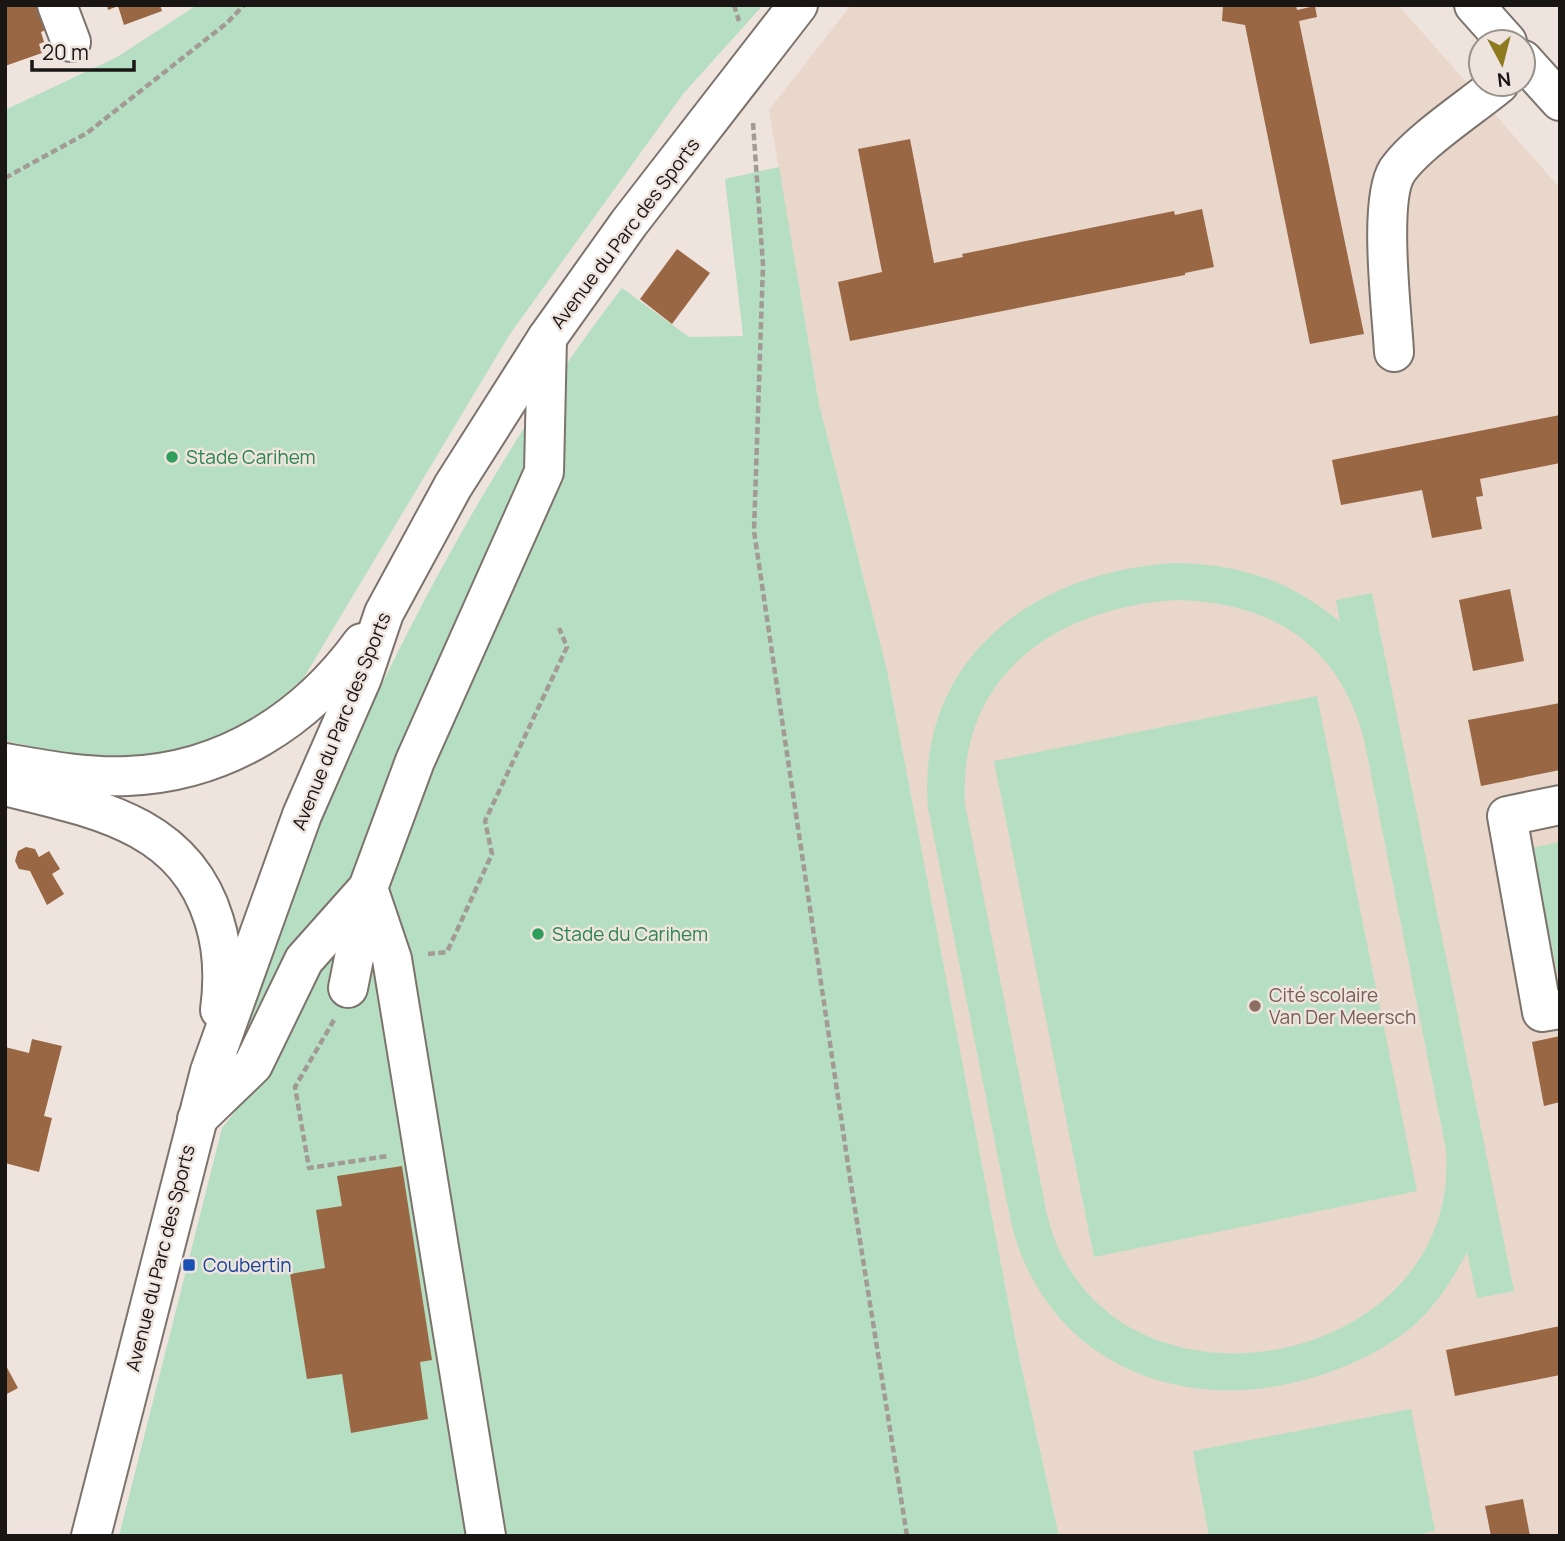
<svg xmlns="http://www.w3.org/2000/svg" width="1565" height="1541" viewBox="0 0 1565 1541" font-family="Manrope,sans-serif">
	<style>
		.built { fill: #e9d7cb }
		.green { fill: #b6dec3; fill-rule: evenodd }
		.building { fill: #9a6744 }
		.lines { fill: none; stroke-linecap: round; stroke-linejoin: round }
		.minor-casing { stroke: #7d736d; stroke-width: 42 }
		.path { stroke: #a29a94; stroke-width: 4.5; stroke-dasharray: 7 3.5; stroke-linecap: butt }
		.minor { stroke: #fff; stroke-width: 38 }
		.leisure-dot { fill: #2e9e5b; stroke: #efe4dd; stroke-width: 2.5 }
		.education-dot { fill: #8d6e63; stroke: #efe4dd; stroke-width: 2.5 }
		.transit-dot { fill: #1a4fb4; stroke: #efe4dd; stroke-width: 2.5 }
		.labels { text-anchor: middle; dominant-baseline: central; stroke-width: 5; stroke-linejoin: round; paint-order: stroke }
		.street-label { font-size: 19px; fill: #191613; stroke: #efe4dd }
		.leisure-label { font-size: 19px; fill: #27864d; stroke: #efe4dd; text-anchor: start }
		.education-label { font-size: 19px; fill: #785e54; stroke: #efe4dd; text-anchor: start }
		.transit-label { font-size: 19px; fill: #164399; stroke: #efe4dd; text-anchor: start }
	</style>
	<rect width="100%" height="100%" fill="#efe4dd"/>
	<polygon class="built" points="851,5 1398,5 1560,188 1560,1536 1059,1536 1016,1342 887,670 819,404 769,110"/>
	<g class="green">
		<path d="M197 5H763L683 94 510 334 303 679C287 692 271 710 254 720 175 768 91 760 5 741V110L117 57Z"/>
		<path d="M779 167 819 404 887 670 1016 1342 1059 1536H119L222 1128 266 1073 235 1052C254 997 270 940 292 886 379 675 483 469 622 288L689 337 743 336 725 179Z"/>
		<path d="M1175 563C1239 564 1290 580 1340 622L1336 600 1372 593 1514 1291 1477 1298 1467 1252C1453 1279 1437 1304 1414 1325 1389 1347 1358 1362 1327 1373 1192 1421 1047 1369 1011 1222L928 808C916 657 1036 571 1175 563ZM1176 600C1271 602 1338 643 1364 739L1446 1149C1463 1375 1102 1437 1047 1215L965 804C958 674 1056 608 1176 600Z"/>
		<polygon points="1317,696 1417,1191 1094,1257 994,761"/>
		<polygon points="1560,842 1560,981 1559,981 1532,848"/>
		<polygon points="1411,1409 1435,1531 1412,1536 1209,1536 1193,1451"/>
	</g>
	<g class="building">
		<polygon points="5,5 37,5 46,30 41,32 44,42 39,44 42,53 5,66"/>
		<polygon points="107,5 160,5 162,11 124,25 118,6 108,10"/>
		<polygon points="1223,5 1296,5 1297,10 1315,6 1317,17 1299,21 1364,334 1310,344 1245,25 1222,21"/>
		<polygon points="910,139 934,263 963,257 962,254 1174,211 1175,215 1202,209 1214,267 1185,273 1185,275 850,341 838,282 882,272 858,149"/>
		<polygon points="677,249 710,273 672,324 640,299"/>
		<polygon points="1560,415 1560,463 1480,479 1483,496 1476,497 1482,529 1432,538 1422,490 1341,505 1332,460"/>
		<polygon points="1510,589 1524,661 1473,671 1459,600"/>
		<polygon points="1560,703 1560,770 1481,786 1468,720"/>
		<polygon points="26,847 35,849 39,857 49,851 60,869 52,874 64,894 47,905 30,871 19,869 15,861 18,851"/>
		<polygon points="1560,1036 1560,1102 1544,1106 1532,1042"/>
		<polygon points="32,1039 62,1046 44,1116 52,1118 39,1172 5,1163 5,1047 29,1053"/>
		<polygon points="402,1166 432,1360 420,1362 428,1419 351,1433 342,1374 307,1379 290,1274 325,1268 316,1210 342,1206 337,1176"/>
		<polygon points="1560,1326 1560,1375 1455,1396 1446,1350"/>
		<polygon points="5,1364 18,1388 5,1395"/>
		<polygon points="1523,1499 1530,1536 1491,1536 1485,1506"/>
	</g>
	<g class="lines">
		<defs>
			<g id="minor">
				<polyline points="57,5 71,42"/>
				<polyline points="1474,5 1507,42"/>
				<polyline points="1523,60 1560,101"/>
				<path d="M1394 352C1392 313 1378 201 1397 171 1416 143 1471 107 1499 84"/>
				<path d="M5 763C45 770 87 778 128 776 225 772 306 720 362 643"/>
				<path d="M5 786C92 808 184 822 214 920 223 948 224 980 220 1010"/>
				<polyline points="1560,805 1507,816 1542,1012 1560,1009"/>
				<polyline points="348,988 368,888 392,959 486,1536"/>
				<polyline points="197,1119 253,1065 304,960 368,888 415,761 544,472 547,338"/>
				<polyline points="91,1536 210,1071 302,815 362,678 384,613 453,486 547,338 629,223 798,5"/>
			</g>
		</defs>
		<use href="#minor" class="minor-casing"/>
		<g class="path">
			<polyline points="734,5 739,21"/>
			<polyline points="753,123 763,265 754,531 850,1178 907,1536"/>
			<polyline points="5,178 87,133 227,23 244,5"/>
			<polyline points="428,954 447,952 492,854 485,821 567,647 559,628"/>
			<polyline points="334,1020 295,1087 309,1168 388,1156"/>
		</g>
		<use href="#minor" class="minor"/>
	</g>
	<g class="leisure-dot">
		<circle cx="172" cy="457" r="7"/>
		<circle cx="538" cy="934" r="7"/>
	</g>
	<circle class="education-dot" cx="1255" cy="1006" r="7"/>
	<rect class="transit-dot" x="182" y="1258" width="14" height="14" rx="3.5"/>
	<g class="labels">
		<g class="street-label">
			<text transform="translate(625 233) rotate(-53)">Avenue du Parc des Sports</text>
			<text transform="translate(341 721) rotate(-68)">Avenue du Parc des Sports</text>
			<text transform="translate(160 1258) rotate(-76)">Avenue du Parc des Sports</text>
		</g>
		<g class="leisure-label">
			<text x="186" y="457">Stade Carihem</text>
			<text x="552" y="934">Stade du Carihem</text>
		</g>
		<g class="education-label">
			<text x="1269" y="995">Cité scolaire<tspan x="1269" dy="22">Van Der Meersch</tspan></text>
		</g>
		<g class="transit-label">
			<text x="203" y="1265">Coubertin</text>
		</g>
	</g>
	<rect width="1565" height="1541" fill="none" stroke="#191613" stroke-width="14"/>
	<g transform="translate(1502 63) rotate(173)"><circle r="33" fill="#efe4dd" stroke="#99928c" stroke-width="2"/>
	<path d="M0-5L12 26L0 18L-12 26Z" fill="#8e7b20"/>
	<text y="-10" font-size="19" font-weight="bold" text-anchor="middle" fill="#191613">N</text>
	</g>
	<path d="M32 60v10h102v-10" fill="none" stroke="#191613" stroke-width="3.5"/>
	<text x="42" y="60" font-size="21" fill="#191613" stroke="#efe4dd" stroke-width="5" paint-order="stroke">20 m</text>
</svg>
